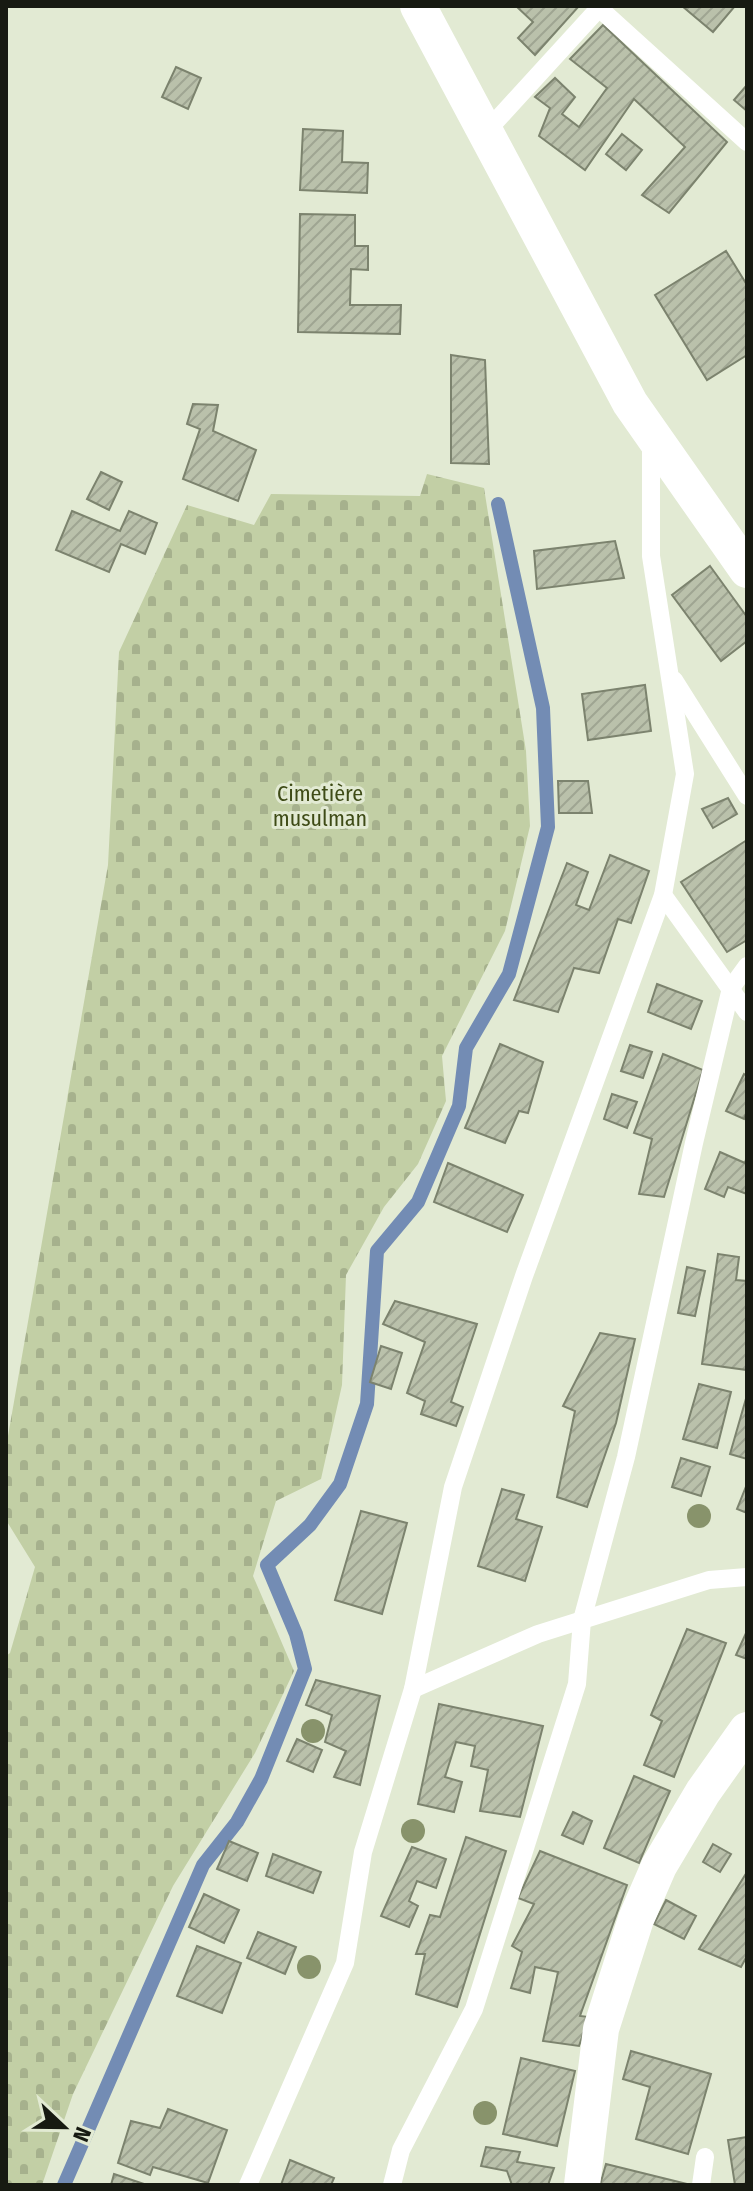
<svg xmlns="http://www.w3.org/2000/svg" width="753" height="2191" font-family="'Fira Sans Condensed',sans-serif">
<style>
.cemetery{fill:url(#cemetery-stones)}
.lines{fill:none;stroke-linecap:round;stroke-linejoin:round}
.stream{stroke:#738cb4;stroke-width:14}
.building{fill:url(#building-hatch);stroke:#7c836e;stroke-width:2}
.service{stroke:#fff;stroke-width:18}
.minor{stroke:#fff;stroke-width:36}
.tree{fill:#88936b}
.labels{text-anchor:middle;stroke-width:6;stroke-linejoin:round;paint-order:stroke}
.park-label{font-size:22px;fill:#3e4b16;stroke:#e2ead3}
</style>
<defs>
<pattern id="cemetery-stones" width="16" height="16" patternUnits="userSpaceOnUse" patternTransform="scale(2)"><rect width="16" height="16" fill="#c2cfa5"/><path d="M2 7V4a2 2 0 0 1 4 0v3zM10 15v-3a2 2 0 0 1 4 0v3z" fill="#a6b18d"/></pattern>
<pattern id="building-hatch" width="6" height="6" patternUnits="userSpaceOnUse" patternTransform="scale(2)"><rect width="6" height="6" fill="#bac1ab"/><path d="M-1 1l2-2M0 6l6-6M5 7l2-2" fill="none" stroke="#9fa592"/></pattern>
</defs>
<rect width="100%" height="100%" fill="#e2ead3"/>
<polygon class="cemetery" points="427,474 484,488 526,751 530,826 505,931 442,1056 446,1101 418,1164 384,1207 346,1275 342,1385 321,1479 276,1501 253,1576 294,1671 255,1753 173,1886 73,2094 42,2185 6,2185 6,1656 10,1653 35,1567 6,1520 8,1436 108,865 119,652 187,505 254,525 271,494 420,496"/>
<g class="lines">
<polyline class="stream" points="64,2185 203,1865 237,1822 261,1779 305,1669 296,1634 267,1565 310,1525 340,1484 367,1404 377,1251 418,1202 459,1106 466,1048 509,974 548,827 543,708 498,504"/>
</g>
<g class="building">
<polygon points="516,6 579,6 535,55 518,38 533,22"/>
<polygon points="682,6 735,6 713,32"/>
<polygon points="603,25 727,142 669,213 642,195 685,147 634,99 585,170 539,136 550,108 535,97 555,78 575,97 562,114 579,127 607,88 570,59"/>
<polygon points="176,67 201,78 188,109 162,97"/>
<polygon points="747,85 747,111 734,100"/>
<polygon points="303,129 343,131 342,162 368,163 367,193 300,190"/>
<polygon points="622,134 642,150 626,170 606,154"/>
<polygon points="300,214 355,215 355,246 368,246 368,270 351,269 350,305 401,305 400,334 298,332"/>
<polygon points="726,251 747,285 747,355 707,380 655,295"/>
<polygon points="451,355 485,360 489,464 451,463"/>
<polygon points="193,404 218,405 213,431 256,450 238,501 183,479 200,429 187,424"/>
<polygon points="101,472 122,482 109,510 87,499"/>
<polygon points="72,511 120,531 129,511 157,523 145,554 121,544 109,572 56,550"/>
<polygon points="615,541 624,578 537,589 534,551"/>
<polygon points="710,566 747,617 747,641 721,661 672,595"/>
<polygon points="645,685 651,731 588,740 582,694"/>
<polygon points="558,781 588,781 592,813 559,813"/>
<polygon points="728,798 737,814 713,828 702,809"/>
<polygon points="747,840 747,940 727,952 681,882"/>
<polygon points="610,855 649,871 631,923 618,919 599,973 574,968 558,1012 514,1000 567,863 588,872 576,905 589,910"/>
<polygon points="657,984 702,1001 691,1029 648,1012"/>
<polygon points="500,1044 543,1062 528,1113 519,1111 505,1143 465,1128"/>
<polygon points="630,1045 652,1052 643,1078 621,1071"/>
<polygon points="663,1054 703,1070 664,1197 639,1194 652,1139 634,1133"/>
<polygon points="744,1074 747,1076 747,1111 744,1119 726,1111"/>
<polygon points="612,1094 637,1102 627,1128 604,1119"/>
<polygon points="720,1152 745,1163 747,1156 747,1194 728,1187 724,1197 705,1189"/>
<polygon points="448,1163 523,1195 507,1232 434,1202"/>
<polygon points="718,1254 739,1257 736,1280 747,1281 747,1370 702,1364"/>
<polygon points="687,1267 705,1271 695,1316 678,1313"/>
<polygon points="395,1301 477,1324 451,1402 463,1407 456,1426 421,1414 425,1401 407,1393 425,1342 383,1324"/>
<polygon points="600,1333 635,1339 616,1423 587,1507 557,1497 575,1411 563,1406"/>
<polygon points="381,1346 402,1353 391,1389 370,1382"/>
<polygon points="699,1384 731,1392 717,1448 683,1439"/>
<polygon points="747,1395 747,1459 730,1454"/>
<polygon points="681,1458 710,1467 701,1496 672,1487"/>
<polygon points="747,1484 747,1513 737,1509"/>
<polygon points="502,1489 524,1495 516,1519 542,1527 525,1581 478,1566"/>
<polygon points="361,1511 407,1523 382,1614 335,1600"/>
<polygon points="687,1629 726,1643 674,1777 644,1765 662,1721 651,1715"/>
<polygon points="747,1631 747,1659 736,1655"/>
<polygon points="316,1680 380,1696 360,1785 334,1777 346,1751 325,1742 332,1715 306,1705"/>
<polygon points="439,1704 543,1726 520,1817 480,1811 488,1770 471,1766 475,1746 456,1742 445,1777 462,1782 454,1812 418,1804"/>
<polygon points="297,1739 322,1750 313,1772 287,1761"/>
<polygon points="634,1776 670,1791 639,1863 604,1848"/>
<polygon points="573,1812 592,1821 583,1844 562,1835"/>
<polygon points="466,1837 506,1851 457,2007 416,1994 425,1954 416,1954 430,1915 440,1917"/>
<polygon points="229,1841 258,1853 247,1881 217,1869"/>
<polygon points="713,1844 731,1854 720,1872 703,1862"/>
<polygon points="412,1847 446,1859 436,1888 417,1881 409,1901 418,1906 409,1927 381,1916"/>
<polygon points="540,1851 627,1885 580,2016 589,2017 579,2046 543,2041 558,1972 535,1967 530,1993 511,1988 522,1952 512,1946 534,1904 518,1898"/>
<polygon points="273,1854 321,1872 313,1893 266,1876"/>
<polygon points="747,1872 747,1956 741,1967 699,1949"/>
<polygon points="204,1894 239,1910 224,1943 189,1927"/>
<polygon points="666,1900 696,1916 684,1939 654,1924"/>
<polygon points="258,1932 296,1947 285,1974 247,1958"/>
<polygon points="197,1946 241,1963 222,2013 177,1996"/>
<polygon points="631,2051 711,2074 688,2154 636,2139 650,2087 623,2079"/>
<polygon points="521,2058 575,2071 557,2146 503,2134"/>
<polygon points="168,2109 227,2130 208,2183 153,2167 150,2175 118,2163 131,2121 160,2128"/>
<polygon points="747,2137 747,2185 735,2185 728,2140"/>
<polygon points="486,2147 520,2152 517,2162 554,2168 548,2185 512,2185 507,2171 481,2166"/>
<polygon points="290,2160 334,2178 331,2185 281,2185"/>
<polygon points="606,2164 687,2184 600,2185"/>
<polygon points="114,2174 147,2185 111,2185"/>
</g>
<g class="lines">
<g class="service">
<polyline points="599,8 747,142"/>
<polyline points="485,133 601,6"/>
<polyline points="674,680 747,796"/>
<polyline points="663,895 747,1012"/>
<polyline points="413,1689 538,1634 709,1580 747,1577"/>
<polyline points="248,2185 345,1963 363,1852 413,1689 453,1487 524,1276 663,895 685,774 651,556 651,440"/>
<polyline points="392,2185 401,2150 474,2009 577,1684 582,1620 626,1457 694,1143 731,988 747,966"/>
<polyline points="701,2185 705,2157"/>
</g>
<g class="minor">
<polyline points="418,6 630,403 747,570"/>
<polyline points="582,2185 601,2029 636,1919 659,1866 703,1792 747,1730"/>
</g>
</g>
<g class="tree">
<circle cx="699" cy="1516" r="12"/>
<circle cx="313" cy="1731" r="12"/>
<circle cx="413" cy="1831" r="12"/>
<circle cx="309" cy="1967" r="12"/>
<circle cx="485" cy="2113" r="12"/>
</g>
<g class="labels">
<g class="park-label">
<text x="320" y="801">Cimetière<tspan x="320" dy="25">musulman</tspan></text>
</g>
</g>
<rect width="753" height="2191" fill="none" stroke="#171a12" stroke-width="16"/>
<g transform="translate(64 2127) rotate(112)" stroke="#e2ead3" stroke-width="6" paint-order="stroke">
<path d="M0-6L14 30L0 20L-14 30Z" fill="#171a12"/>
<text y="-12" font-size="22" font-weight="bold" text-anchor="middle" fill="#171a12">N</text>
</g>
</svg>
